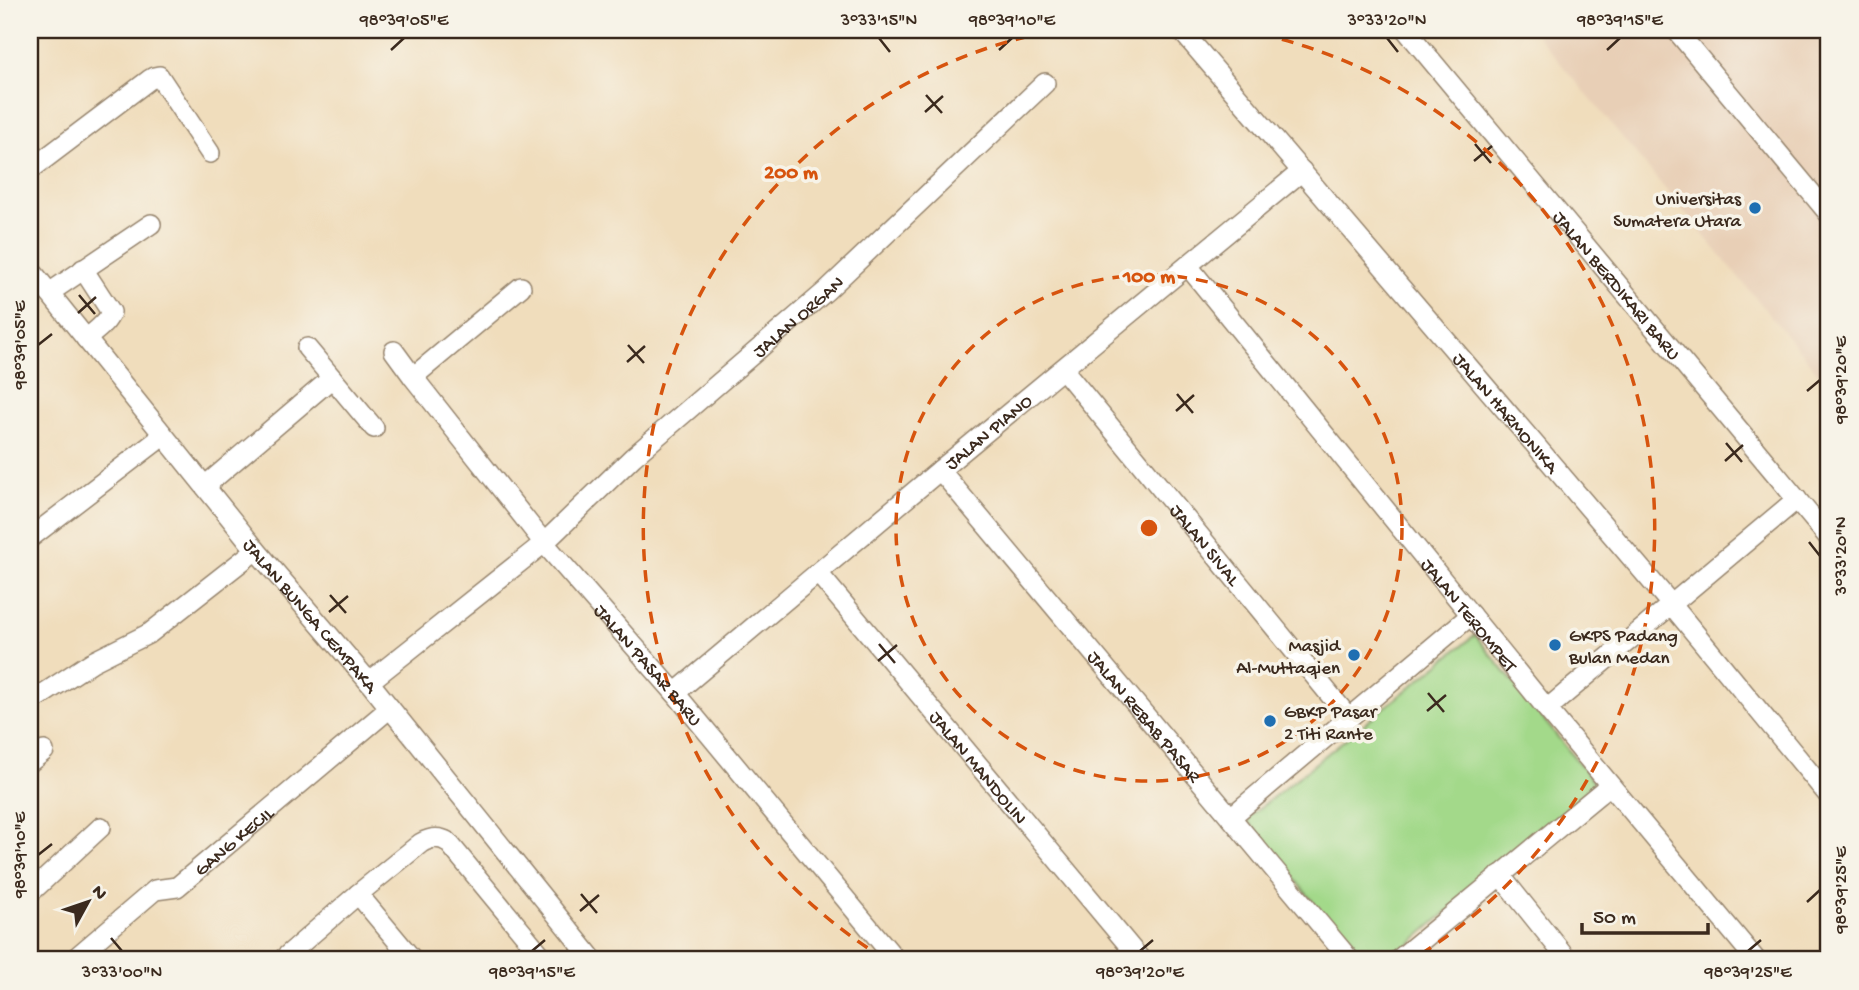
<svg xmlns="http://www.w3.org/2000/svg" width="1859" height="990" font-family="'Gochi Hand',sans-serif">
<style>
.built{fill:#e8cfb6}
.green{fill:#a3d98a;stroke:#6f8254;stroke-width:2}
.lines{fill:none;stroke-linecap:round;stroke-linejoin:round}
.minor-casing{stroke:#96846d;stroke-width:22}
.minor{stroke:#fff;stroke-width:19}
.ticks{fill:none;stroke:#3b2a1e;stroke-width:2.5}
.ring{fill:none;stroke:#d7540e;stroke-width:3.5;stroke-dasharray:12 9}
.poi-dot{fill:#1f6fb2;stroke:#f7f3e8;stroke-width:2.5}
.labels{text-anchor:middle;stroke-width:7;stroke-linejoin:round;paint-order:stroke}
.poi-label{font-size:19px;fill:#3b2a1e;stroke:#f7f3e8;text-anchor:end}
.street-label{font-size:19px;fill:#3b2a1e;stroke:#f7f3e8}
.centre{fill:#d7540e;stroke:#f7f3e8;stroke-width:3.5}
.ring-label{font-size:21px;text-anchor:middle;font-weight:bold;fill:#d7540e;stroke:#f7f3e8;stroke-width:7;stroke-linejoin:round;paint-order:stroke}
.neatline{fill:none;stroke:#3b2a1e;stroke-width:2.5}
.ticks-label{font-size:18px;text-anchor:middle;fill:#3b2a1e}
</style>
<rect width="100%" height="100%" fill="#f7f3e8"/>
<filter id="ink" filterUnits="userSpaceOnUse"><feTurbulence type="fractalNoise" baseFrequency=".0143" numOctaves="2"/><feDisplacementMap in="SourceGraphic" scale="14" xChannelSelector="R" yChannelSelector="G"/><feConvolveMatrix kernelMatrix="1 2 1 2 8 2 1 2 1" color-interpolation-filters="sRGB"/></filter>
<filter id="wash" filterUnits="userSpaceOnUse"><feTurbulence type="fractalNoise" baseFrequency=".00686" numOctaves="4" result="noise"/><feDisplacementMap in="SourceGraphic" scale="28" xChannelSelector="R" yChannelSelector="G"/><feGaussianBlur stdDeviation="1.57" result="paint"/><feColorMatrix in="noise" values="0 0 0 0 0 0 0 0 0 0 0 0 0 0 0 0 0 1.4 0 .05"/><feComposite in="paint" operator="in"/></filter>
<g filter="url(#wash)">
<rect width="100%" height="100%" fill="#f0ddbc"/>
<polygon class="built" points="1533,30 1829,30 1829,386"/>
<polygon class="green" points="1475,635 1596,784 1391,960 1360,960 1246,819"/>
</g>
<g filter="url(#ink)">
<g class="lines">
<g class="minor-casing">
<g id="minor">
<path id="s1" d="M 1181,30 L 1671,604 L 1829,796"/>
<path id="s2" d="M 1406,30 L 1829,538"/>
<polyline points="1676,30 1829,214"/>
<polyline points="30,170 149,80 154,77 159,76 210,153"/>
<path id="s3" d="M 1188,266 L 1547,709 L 1756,960"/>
<path id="s4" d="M 30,269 L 256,550 L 369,682 L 593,960"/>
<path d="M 83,269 L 111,312 C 107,324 95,331 86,339"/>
<polyline points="49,293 151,224"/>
<polyline points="307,348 374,428"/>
<path id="s5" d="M 394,351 L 413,377 L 544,543 L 675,693 L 896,960"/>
<path id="s6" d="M 1063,369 L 1349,718"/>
<polyline points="413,377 521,287"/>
<path id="s7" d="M 940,470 L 1350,960"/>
<polyline points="205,486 332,378"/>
<polyline points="30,538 163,436"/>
<path id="s8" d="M 818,573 L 1141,960"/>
<path id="s9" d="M 369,682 L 544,543 L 633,457 L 826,291 L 1045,83"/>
<path id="s10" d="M 675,693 L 940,470 L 1302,171"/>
<polyline points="40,696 92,662 150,633 256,550"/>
<polyline points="1547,709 1797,499"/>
<polyline points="30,762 44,751"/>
<polyline points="1231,817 1471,615"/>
<polyline points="1500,875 1568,960"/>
<polyline points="30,893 101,827"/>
<polyline points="358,894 413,960"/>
<path id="s11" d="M 73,960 L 155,890 L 177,887 L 390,708"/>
<path d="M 282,960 L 358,894 L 421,843 C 430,838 438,836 448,842 L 545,960"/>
<polyline points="1398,960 1610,785"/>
</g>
</g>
<use href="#minor" class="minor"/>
</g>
</g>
<path class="ticks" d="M 879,38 L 890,52M 1387,38 L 1398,52M 391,50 L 404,38M 999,50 L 1012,38M 1607,50 L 1620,38M 926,95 L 942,113M 925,112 L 943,96M 1475,144 L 1491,163M 1474,161 L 1492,146M 79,295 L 95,314M 78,313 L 96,297M 38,345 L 52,334M 628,345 L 644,363M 627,362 L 645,346M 1807,391 L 1820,380M 1177,394 L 1193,413M 1176,411 L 1194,395M 1726,443 L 1742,462M 1725,461 L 1743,445M 1809,542 L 1820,556M 330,595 L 346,613M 329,612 L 348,596M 879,644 L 895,663M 878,661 L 897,645M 1428,693 L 1444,712M 1427,711 L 1446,695M 38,855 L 52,844M 581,894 L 597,913M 1807,902 L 1820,890M 580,911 L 599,895M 111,938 L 122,951M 532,951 L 545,940M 1140,951 L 1153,940M 1748,951 L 1761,940"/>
<g class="ring">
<circle cx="1149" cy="528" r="253"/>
<path d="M885 959A506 506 0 0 1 1057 30M1241 30A506 506 0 0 1 1413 959"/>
</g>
<g class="poi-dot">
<circle cx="1755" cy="208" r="7"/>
<circle cx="1555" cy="645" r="7"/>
<circle cx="1354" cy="655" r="7"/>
<circle cx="1270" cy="721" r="7"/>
</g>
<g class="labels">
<g class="poi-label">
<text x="1741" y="204">Universitas<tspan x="1741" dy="22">Sumatera Utara</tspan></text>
<text x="1569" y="641" text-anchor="start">GKPS Padang<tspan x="1569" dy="22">Bulan Medan</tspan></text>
<text x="1340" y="651">Masjid<tspan x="1340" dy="22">Al-Muttaqien</tspan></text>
<text x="1284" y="717" text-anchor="start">GBKP Pasar<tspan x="1284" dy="22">2 Titi Rante</tspan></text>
</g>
<g class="street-label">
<text dy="7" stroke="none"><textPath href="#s2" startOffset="331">JALAN BERDIKARI BARU</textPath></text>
<text dy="7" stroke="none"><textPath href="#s9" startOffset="564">JALAN ORGAN</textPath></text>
<text dy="7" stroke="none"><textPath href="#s1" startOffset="502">JALAN HARMONIKA</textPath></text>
<text dy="7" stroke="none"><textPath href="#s10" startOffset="408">JALAN PIANO</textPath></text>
<text dy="7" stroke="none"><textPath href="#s6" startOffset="226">JALAN SIVAL</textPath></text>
<text dy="7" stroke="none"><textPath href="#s3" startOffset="448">JALAN TEROMPET</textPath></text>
<text dy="7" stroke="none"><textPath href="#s4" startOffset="446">JALAN BUNGA CEMPAKA</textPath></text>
<text dy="7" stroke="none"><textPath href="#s5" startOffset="404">JALAN PASAR BARU</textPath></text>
<text dy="7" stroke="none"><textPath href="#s7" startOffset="320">JALAN REBAB PASAR</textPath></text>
<text dy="7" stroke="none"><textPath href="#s8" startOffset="252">JALAN MANDOLIN</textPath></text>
<text dy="7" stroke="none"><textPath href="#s11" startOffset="203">GANG KECIL</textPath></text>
</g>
</g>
<circle cx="1149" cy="528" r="10" class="centre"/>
<g class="ring-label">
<text x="791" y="178">200 m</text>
<text x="1149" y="282">100 m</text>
</g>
<rect width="1859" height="990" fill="none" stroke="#f7f3e8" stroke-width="77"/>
<g transform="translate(88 902) rotate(50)" stroke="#f7f3e8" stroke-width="5" paint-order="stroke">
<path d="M0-5L12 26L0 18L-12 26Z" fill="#3b2a1e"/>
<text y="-10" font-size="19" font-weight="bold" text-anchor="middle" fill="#3b2a1e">N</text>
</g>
<path d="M1582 923v10h126v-10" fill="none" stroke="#3b2a1e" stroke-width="3.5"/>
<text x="1593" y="923" font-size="21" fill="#3b2a1e" stroke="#f7f3e8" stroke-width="5" paint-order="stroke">50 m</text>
<rect x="38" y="38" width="1782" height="913" class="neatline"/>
<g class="ticks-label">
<text x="404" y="25">98°39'05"E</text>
<text x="879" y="25">3°33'15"N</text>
<text x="1012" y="25">98°39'10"E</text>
<text x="1387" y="25">3°33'20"N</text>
<text x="1620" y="25">98°39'15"E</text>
<text transform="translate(19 345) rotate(-90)" y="6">98°39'05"E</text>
<text transform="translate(1840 380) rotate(-90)" y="6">98°39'20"E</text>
<text transform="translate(1840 556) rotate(-90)" y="6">3°33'20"N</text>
<text transform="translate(19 855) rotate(-90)" y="6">98°39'10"E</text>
<text transform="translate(1840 890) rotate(-90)" y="6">98°39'25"E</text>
<text x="122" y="977">3°33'00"N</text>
<text x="532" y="977">98°39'15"E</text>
<text x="1140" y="977">98°39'20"E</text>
<text x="1748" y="977">98°39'25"E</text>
</g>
</svg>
